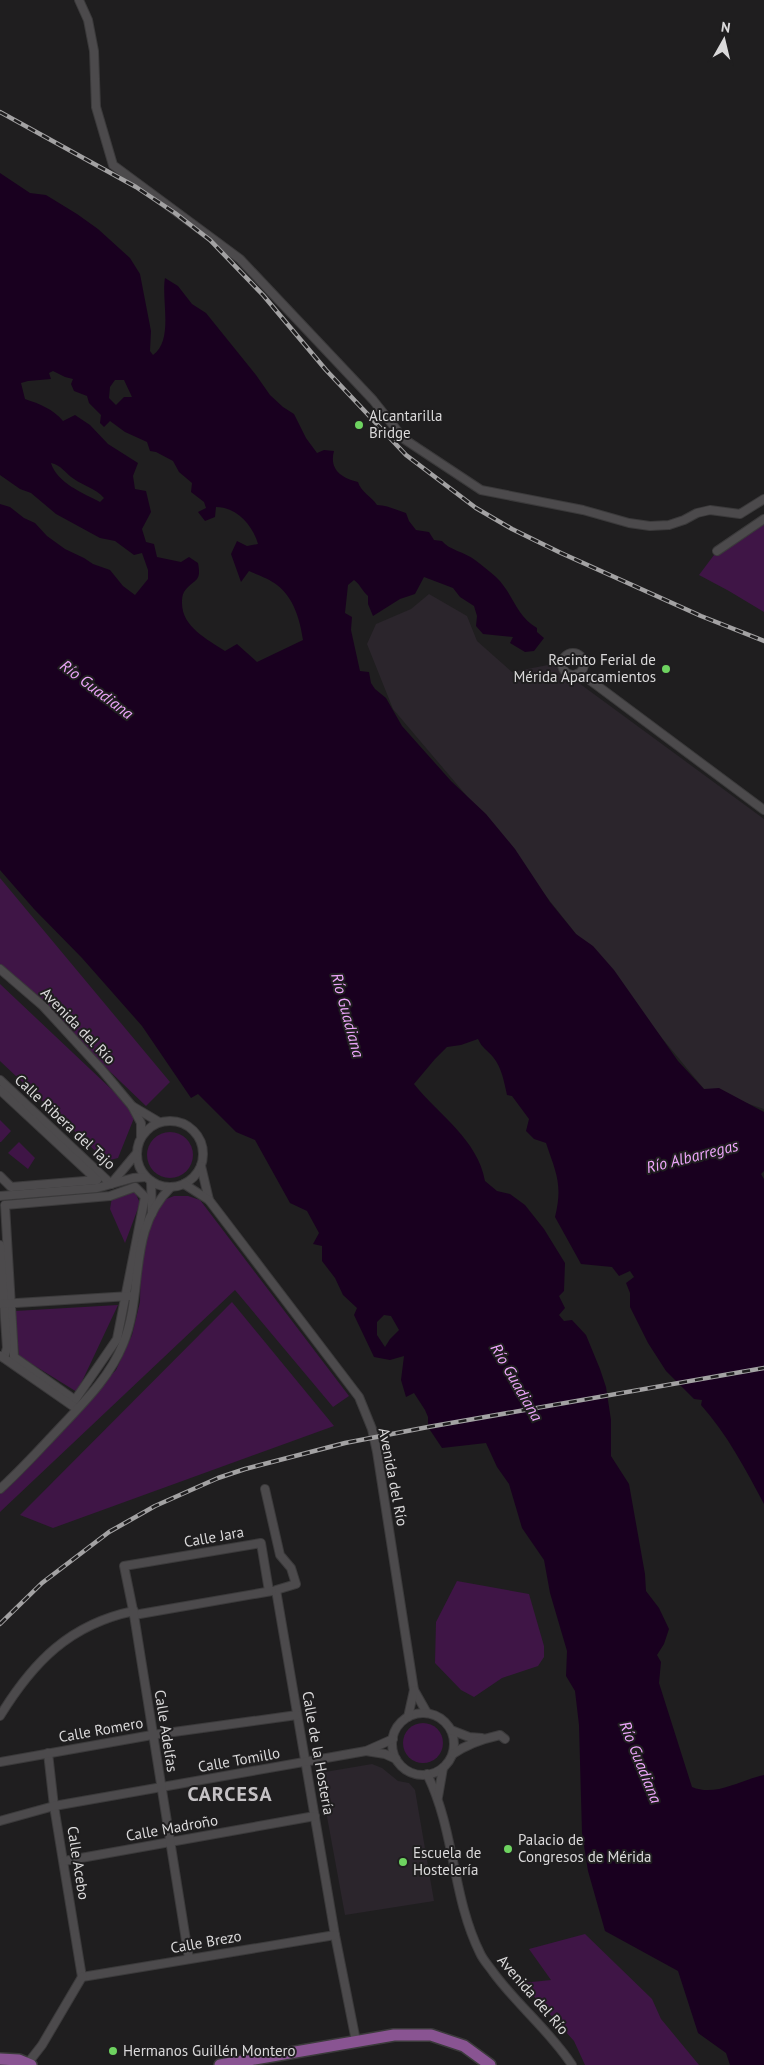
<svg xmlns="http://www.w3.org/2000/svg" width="764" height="2065" font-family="'PT Sans',sans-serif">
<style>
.built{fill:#2b252c}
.green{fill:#3f1546}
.water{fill:#19001f;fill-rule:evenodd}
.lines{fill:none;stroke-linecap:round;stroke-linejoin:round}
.street-casing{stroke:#3b3a3b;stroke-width:10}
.primary-casing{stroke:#3b3a3b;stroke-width:14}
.street{stroke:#4c4a4c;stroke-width:8}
.primary{stroke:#895492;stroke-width:11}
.rail-casing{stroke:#a3a2a3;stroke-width:4.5}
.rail{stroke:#1f1e1f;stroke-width:2.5;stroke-dasharray:8;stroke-linecap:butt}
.poi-dot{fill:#6ed360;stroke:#1f1e1f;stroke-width:2}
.labels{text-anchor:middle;stroke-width:4;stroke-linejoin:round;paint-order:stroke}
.poi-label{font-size:15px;fill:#dad9da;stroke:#1f1e1f;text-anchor:start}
.street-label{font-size:15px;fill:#dad9da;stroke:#1f1e1f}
.water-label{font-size:16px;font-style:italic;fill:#eea6fb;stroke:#1f1e1f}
.district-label{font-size:20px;font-weight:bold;letter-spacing:1px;fill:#c5c2c5;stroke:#1f1e1f}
</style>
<rect width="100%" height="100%" fill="#1f1e1f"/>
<g class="built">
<polygon points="429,594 467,616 477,641 512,672 553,664 764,819 764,1109 704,1089 576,934 466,795 393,709 367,644 376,624 411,609"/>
<polygon points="372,1764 382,1768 398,1781 409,1783 415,1790 434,1901 345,1915 319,1773"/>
</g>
<g class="green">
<polygon points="764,519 764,612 729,591 699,575 717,551"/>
<polygon points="0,878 170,1082 146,1106 0,966"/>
<polygon points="0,984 126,1103 125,1105 132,1113 134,1118 118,1158 106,1161 0,1061"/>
<polygon points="0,1120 11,1131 1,1142 0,1142"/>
<circle cx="170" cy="1155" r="23"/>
<polygon points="19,1142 35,1158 28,1169 8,1153"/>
<polygon points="134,1190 140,1203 125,1243 110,1209 112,1197"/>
<polygon points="174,1196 188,1196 200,1200 349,1396 333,1407 235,1290 0,1512 0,1486 116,1370 132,1335 140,1302 141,1259 156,1209 164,1200"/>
<polygon points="232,1302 334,1426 53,1528 20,1515"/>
<polygon points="118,1305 77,1392 19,1356 15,1311"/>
<polygon points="457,1581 529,1594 544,1646 544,1657 538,1666 502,1678 474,1697 461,1690 435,1663 436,1622"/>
<circle cx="423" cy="1743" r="20"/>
<polygon points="585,1934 652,1999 661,2019 699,2065 585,2065 574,2041 522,1983 551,1980 529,1949"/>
</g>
<path class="water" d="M 0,173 L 30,193 L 46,195 L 77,214 L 98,229 L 130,258 L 140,274 L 151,331 L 150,351 L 153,355 C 174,340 161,300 165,278 L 178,286 L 192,304 L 206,313 L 256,375 L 270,395 L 283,407 L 294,414 L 306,438 L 317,453 L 324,450 L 334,451 C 329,469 341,478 358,482 C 361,492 371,496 377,505 C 387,505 396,510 406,513 L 409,521 L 416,530 L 429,532 L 434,540 L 442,541 C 449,550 465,552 475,560 C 482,565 489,571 496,577 C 513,593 516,616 537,628 L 537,632 L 544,638 L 534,651 L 525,652 L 510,643 L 513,637 L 483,634 L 476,626 L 477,616 L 474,606 L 460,597 L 453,588 L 424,577 L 415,594 L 400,599 L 373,616 L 368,604 L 368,596 C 362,591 360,584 354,580 L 348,585 L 345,613 L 352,617 L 351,630 L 360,671 L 369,672 L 371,683 L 375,689 L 386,698 L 402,726 L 451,781 L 486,814 L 515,849 L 550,902 L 576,934 L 593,946 L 614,970 L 678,1061 L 704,1089 L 719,1088 L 764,1112 L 764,1171 L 761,1174 L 764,1179 L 764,1504 C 746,1470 727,1434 701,1405 L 702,1400 L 694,1399 L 666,1371 L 648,1343 L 630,1307 L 630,1293 L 626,1283 L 634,1277 L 630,1271 L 619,1276 L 612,1267 L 581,1264 L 555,1217 C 563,1184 556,1173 546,1143 L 534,1139 L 526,1131 L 529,1119 L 512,1096 L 507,1095 C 504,1082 502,1068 493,1057 C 487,1050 482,1048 478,1039 L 461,1045 L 447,1047 L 435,1059 L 414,1084 C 439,1115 478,1140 485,1181 L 497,1191 L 510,1194 L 525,1205 L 544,1229 L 565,1263 L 564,1291 L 559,1296 L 565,1308 L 559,1315 L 564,1321 L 572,1320 L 586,1335 L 600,1369 L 606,1387 L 611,1420 L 611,1456 L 629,1484 L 645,1574 L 646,1591 L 659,1608 L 669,1629 L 664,1644 L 657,1655 L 661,1662 L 659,1683 L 692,1787 C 716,1797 740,1780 764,1775 L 764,2065 L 730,2065 L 726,2053 L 698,2033 L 678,1971 L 605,1931 L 588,1871 L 582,1833 L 579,1725 L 575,1691 L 566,1676 L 567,1651 L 550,1593 L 544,1560 L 522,1528 L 509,1484 L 497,1467 L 486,1443 L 442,1448 L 428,1427 L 428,1417 L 425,1410 L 414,1393 L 406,1397 L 401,1380 L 404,1356 L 390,1360 L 374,1357 L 354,1315 L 357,1308 L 343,1295 L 335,1278 L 322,1261 L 322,1246 L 313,1244 L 319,1233 L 307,1211 L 290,1203 L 255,1140 L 236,1132 L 198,1094 L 191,1098 L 142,1026 L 82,958 L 34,909 L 0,870 L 0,504 L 10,507 L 24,518 L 35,523 L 47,536 L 65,549 L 84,558 L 93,564 L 110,570 L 123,586 L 135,595 L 148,579 L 148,570 L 142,553 L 134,555 L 115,541 L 100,538 L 56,514 L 31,493 L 20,489 L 0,475 ZM 53,371 L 65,377 L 73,379 L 71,384 L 74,391 L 87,396 L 89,403 L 101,415 L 100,423 L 104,427 L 110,421 L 125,432 L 147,442 L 150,451 L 156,452 L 173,461 L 179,472 L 192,483 L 191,492 L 204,502 L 206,508 L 198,512 L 205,521 L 215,517 L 216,507 C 237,507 253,526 258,544 L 247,546 L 237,541 L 231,554 L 241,582 L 249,571 C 258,575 270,579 277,585 C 294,598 300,620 303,640 L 257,662 L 237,644 L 225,651 C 207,639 182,627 182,603 C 182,599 182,596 184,592 C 194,578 202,583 198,563 L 189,557 L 181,562 L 157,557 L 154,544 L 146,542 L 142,529 L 151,512 L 146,491 L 135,489 L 133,476 L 138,463 L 108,444 L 90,425 L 75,415 L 63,421 C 53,409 40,404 25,399 L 21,383 L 28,381 L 51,379 L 49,373 ZM 115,380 L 124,380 L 132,397 L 124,397 L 116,405 L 109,398 L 110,387 ZM 51,463 C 61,465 65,473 74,479 C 84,486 95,488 104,498 L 100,502 C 83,493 57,483 51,463 ZM 384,1315 L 391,1316 L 399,1330 L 390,1339 L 385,1347 L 377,1335 L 377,1322 Z"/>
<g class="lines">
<g class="street-casing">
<g id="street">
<polyline points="79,0 88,20 94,51 96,107 113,165 240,259 373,400 404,439 481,490 583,510 629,523 650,526 669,525 684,520 697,513 710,510 740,514 764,499"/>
<polyline points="717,551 764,519"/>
<circle cx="573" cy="664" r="11"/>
<polyline points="577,674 587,678 764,810"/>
<polyline points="0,969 43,1006 101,1069 132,1106 141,1123 141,1137"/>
<polyline points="0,1080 111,1184"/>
<polyline points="0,1090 97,1180 11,1187 0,1176"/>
<polyline points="132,1106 159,1122"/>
<circle cx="170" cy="1154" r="33"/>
<polyline points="201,1166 209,1200"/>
<polyline points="151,1181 152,1213"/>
<polyline points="111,1184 136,1154"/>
<polyline points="184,1184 209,1200 359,1397 372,1429 377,1452 414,1690 427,1713"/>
<polygon points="135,1187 145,1197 117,1339 75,1400 14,1357 5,1205 110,1196"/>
<polyline points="0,1196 97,1188 133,1178 146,1177"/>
<polyline points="0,1245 7,1348 4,1358"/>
<polyline points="0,1304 130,1296"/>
<polyline points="1,1356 77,1409"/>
<path d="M 0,1489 C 20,1471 38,1451 56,1432 C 81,1405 109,1379 123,1344 C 145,1291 126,1231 171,1187"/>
<polyline points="265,1489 280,1555 291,1568 296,1584 276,1590 335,1935 356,2041"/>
<polyline points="134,1615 272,1591"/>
<circle cx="423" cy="1744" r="31"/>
<path d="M 0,1716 C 33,1662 70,1624 134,1611"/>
<polyline points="408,1717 414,1690"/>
<polyline points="451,1730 469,1737 482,1738"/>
<polyline points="366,1751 385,1754 396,1759"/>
<polyline points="48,1753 54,1806 82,1977"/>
<path d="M 453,1754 C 467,1744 482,1739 500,1735 L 505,1739"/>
<polyline points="0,1762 152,1735 297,1715"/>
<path d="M 427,1774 C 455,1830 452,1897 480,1953 C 483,1960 489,1966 493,1972 C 517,2005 550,2031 572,2065"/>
<polyline points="438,1797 443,1768"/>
<polyline points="0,1821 54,1806 366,1751 393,1739"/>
<polyline points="64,1861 315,1816"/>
<polyline points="189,1959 134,1615 124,1566 261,1543 269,1591"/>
<polyline points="82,1977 335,1935"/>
<polyline points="28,2063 42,2045 82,1977"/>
</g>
</g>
<g class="primary-casing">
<g id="primary">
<polyline points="0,2059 19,2060 31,2065"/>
<polyline points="220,2065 394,2035 431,2035 464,2046 490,2065"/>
</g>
</g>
<use href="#street" class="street"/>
<use href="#primary" class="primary"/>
<g class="rail-casing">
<g id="rail">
<polyline points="0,112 136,187 175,213 210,240 263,295 326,370 406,455 476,508 512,529 561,553 701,616 764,641"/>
<polyline points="0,1624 42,1583 109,1532 155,1506 218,1478 245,1469 345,1443 428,1427 764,1368"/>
</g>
</g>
<use href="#rail" class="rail"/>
</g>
<g class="poi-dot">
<circle cx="359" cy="425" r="5"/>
<circle cx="666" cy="669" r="5"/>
<circle cx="508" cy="1849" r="5"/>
<circle cx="403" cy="1862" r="5"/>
<circle cx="113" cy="2051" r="5"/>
</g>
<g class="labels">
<g class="poi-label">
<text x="369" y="421">Alcantarilla<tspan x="369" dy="17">Bridge</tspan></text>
<text x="656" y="665" text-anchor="end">Recinto Ferial de<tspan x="656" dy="17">Mérida Aparcamientos</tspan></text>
<text x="518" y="1845">Palacio de<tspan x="518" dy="17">Congresos de Mérida</tspan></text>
<text x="413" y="1858">Escuela de<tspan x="413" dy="17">Hostelería</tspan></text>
<text x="123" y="2056">Hermanos Guillén Montero</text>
</g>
<g class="street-label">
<text transform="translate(78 1026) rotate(46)" y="5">Avenida del Río</text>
<text transform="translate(65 1122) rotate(43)" y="5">Calle Ribera del Tajo</text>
<text transform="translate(393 1477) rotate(79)" y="5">Avenida del Río</text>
<text transform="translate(214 1537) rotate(-10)" y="5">Calle Jara</text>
<text transform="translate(101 1730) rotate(-10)" y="5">Calle Romero</text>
<text transform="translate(166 1731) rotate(81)" y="5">Calle Adelfas</text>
<text transform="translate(318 1753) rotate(80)" y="5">Calle de la Hostería</text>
<text transform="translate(239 1760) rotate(-10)" y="5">Calle Tomillo</text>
<text transform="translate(172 1828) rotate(-10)" y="5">Calle Madroño</text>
<text transform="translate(78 1863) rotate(81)" y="5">Calle Acebo</text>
<text transform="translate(206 1942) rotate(-10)" y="5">Calle Brezo</text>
<text transform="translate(533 1995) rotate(49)" y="5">Avenida del Río</text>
</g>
<g class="water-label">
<text transform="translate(97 689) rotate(37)" y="6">Río Guadiana</text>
<text transform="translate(348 1015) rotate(75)" y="6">Río Guadiana</text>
<text transform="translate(692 1156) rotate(-14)" y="6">Río Albarregas</text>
<text transform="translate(517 1382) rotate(60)" y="6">Río Guadiana</text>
<text transform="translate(641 1762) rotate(68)" y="6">Río Guadiana</text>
</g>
<g class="district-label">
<text x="230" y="1801">CARCESA</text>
</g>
</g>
<g transform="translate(724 40) rotate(8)" stroke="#1f1e1f" stroke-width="4" paint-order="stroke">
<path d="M0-4L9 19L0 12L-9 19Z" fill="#dad9da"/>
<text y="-8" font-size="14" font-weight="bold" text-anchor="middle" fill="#dad9da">N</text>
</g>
</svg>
